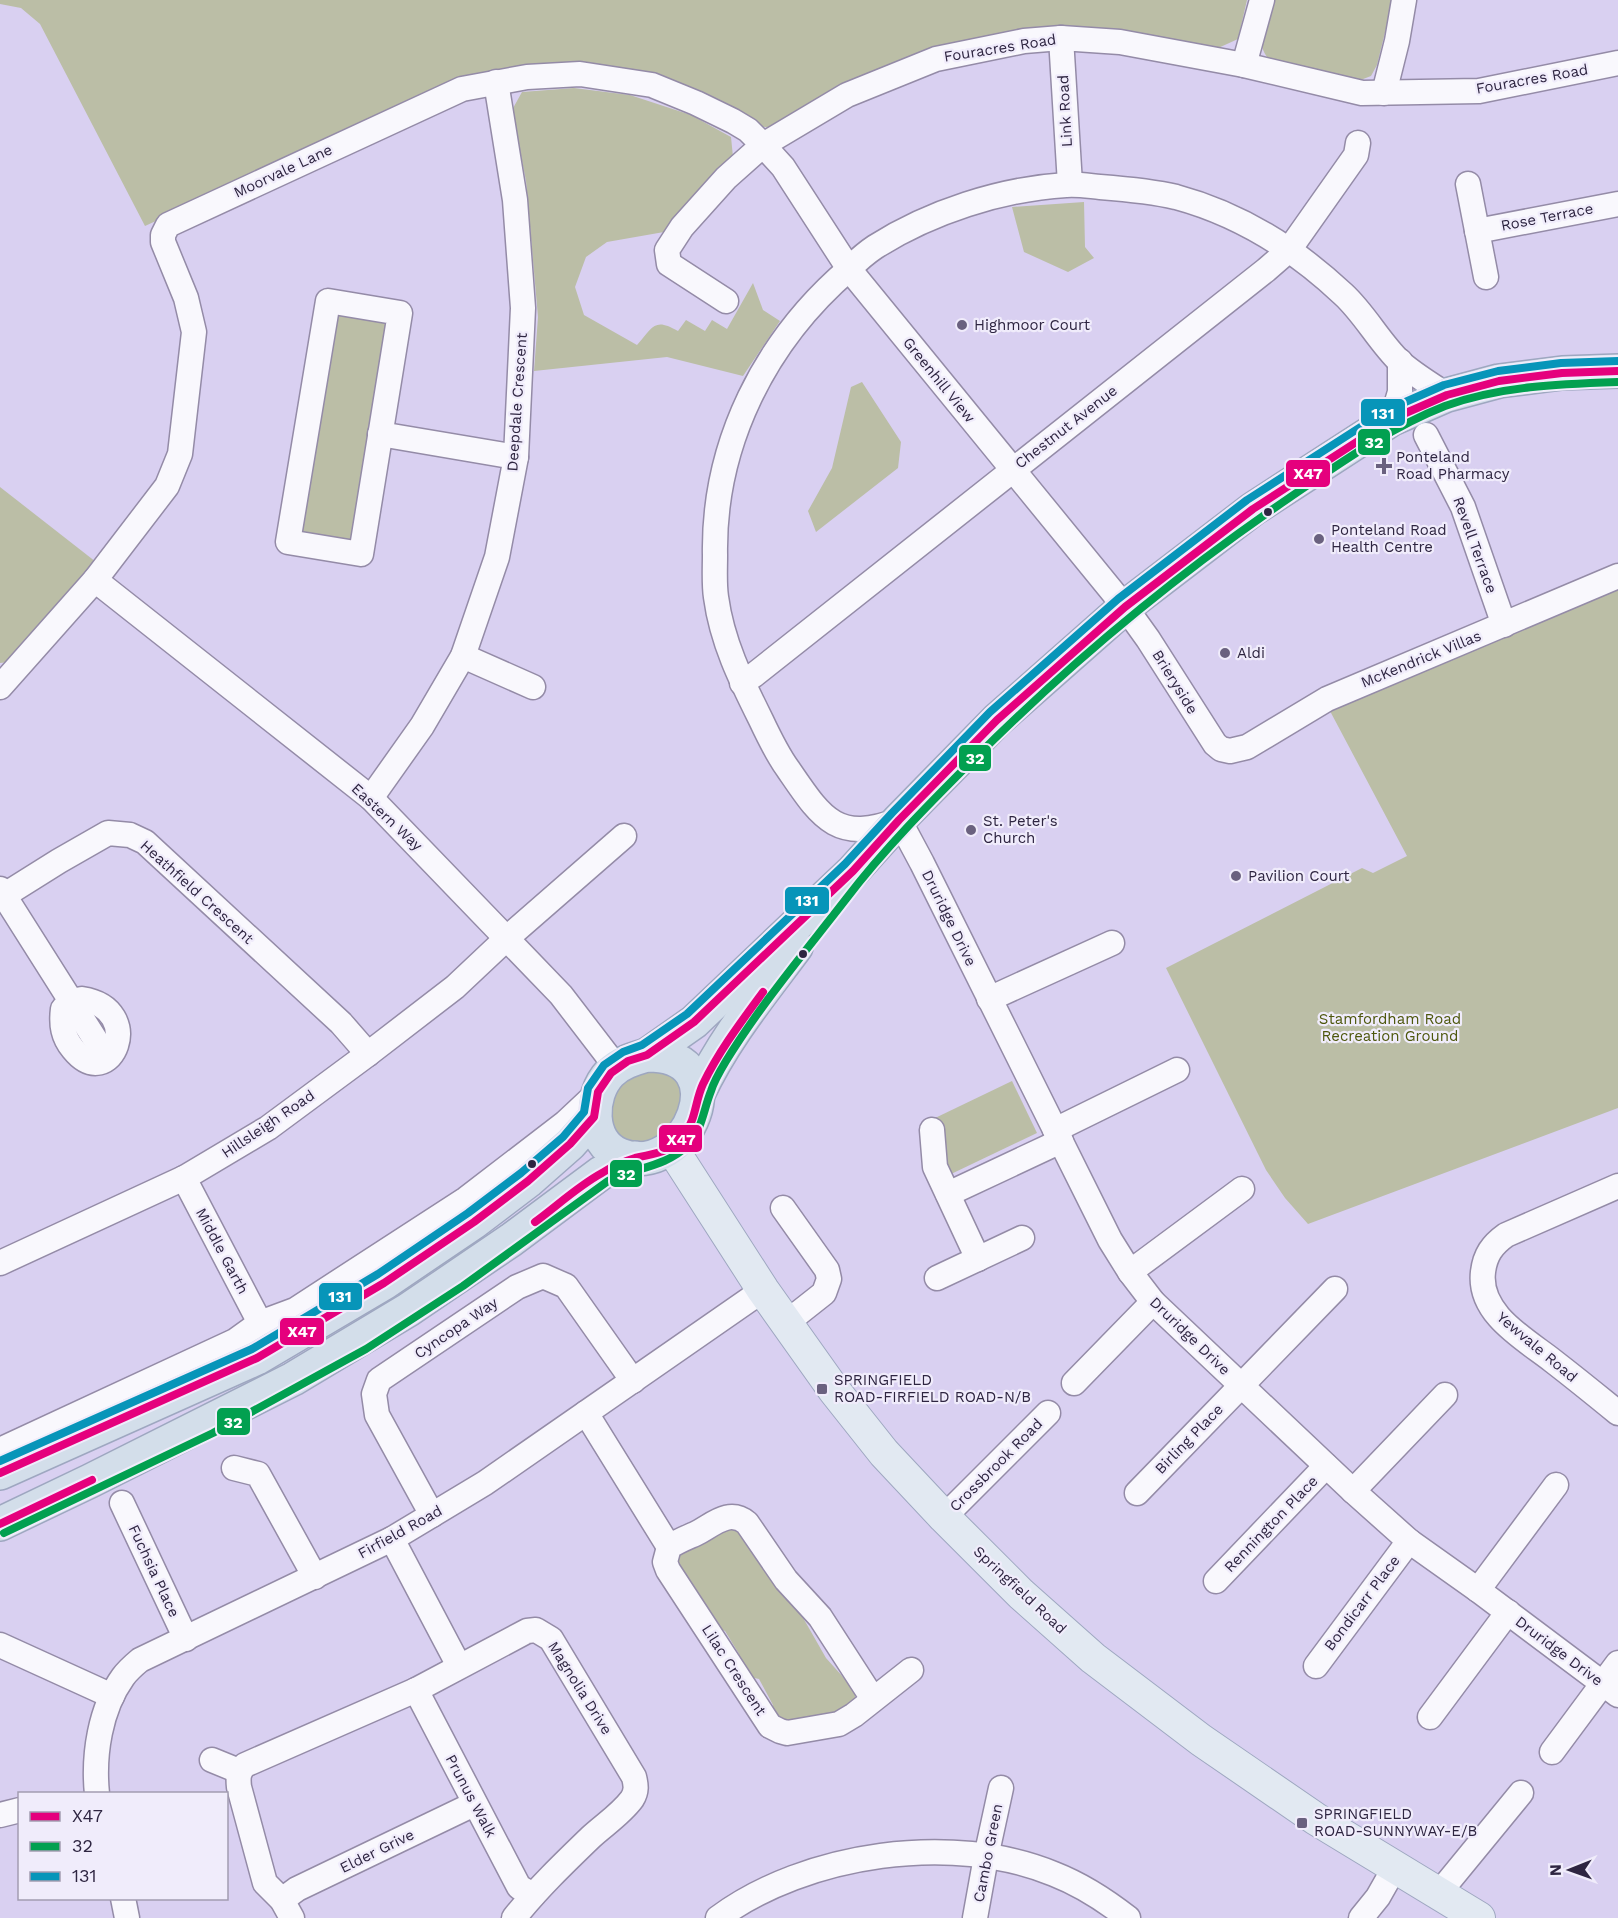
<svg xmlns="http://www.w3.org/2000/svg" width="1618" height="1918" font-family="'Work Sans',sans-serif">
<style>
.green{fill:#bbbea6}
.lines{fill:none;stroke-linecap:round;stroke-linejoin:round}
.minor-casing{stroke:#948ba7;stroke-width:27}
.major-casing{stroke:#9ea7c0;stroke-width:34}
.highway-casing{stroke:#9ea7c0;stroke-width:36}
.minor{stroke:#f9f8fd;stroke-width:24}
.major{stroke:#e2e9f2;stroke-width:32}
.highway{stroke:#d3deea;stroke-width:33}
.bus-1-casing{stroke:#f0ecfb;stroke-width:12}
.bus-2-casing{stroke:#f0ecfb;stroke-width:12}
.bus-3-casing{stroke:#f0ecfb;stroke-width:12}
.bus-1{stroke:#e5007d;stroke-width:8}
.bus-2{stroke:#02a050;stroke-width:8}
.bus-3{stroke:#0795b9;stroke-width:8}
.poi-dot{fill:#6a617f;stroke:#f0ecfb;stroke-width:2}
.bus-dot{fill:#2e2541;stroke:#f0ecfb;stroke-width:2}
.labels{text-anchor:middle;stroke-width:4.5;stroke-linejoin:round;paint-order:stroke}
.street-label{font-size:15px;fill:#2e2541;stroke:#f0ecfb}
.poi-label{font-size:15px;fill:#2e2541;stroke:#f0ecfb;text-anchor:start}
.park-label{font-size:15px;fill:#4d570c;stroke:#f0ecfb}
.line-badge{stroke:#f0ecfb;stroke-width:2}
.badge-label{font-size:16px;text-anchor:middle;font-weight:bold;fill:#fff}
</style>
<rect width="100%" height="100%" fill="#d9d0f1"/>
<g class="green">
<polygon points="0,0 1247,0 1238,39 1216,49 1023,35 778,128 753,126 655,78 441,90 145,226 40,24 21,8 0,4"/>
<path d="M 1273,0 L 1393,0 L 1377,65 L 1371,76 L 1358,81 L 1269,59 C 1253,43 1267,19 1273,0 Z"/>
<path d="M 574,88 L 630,95 L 691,115 L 731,137 L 733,157 L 664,232 L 607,242 L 586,257 L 575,287 L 584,315 L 637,345 C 653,327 654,317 678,331 L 686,320 L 705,331 L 712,320 L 727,329 L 753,283 L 763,310 L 780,321 L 743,376 L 667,357 L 534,371 L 538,317 L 526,181 L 512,110 L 522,92 Z"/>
<polygon points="1084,202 1085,247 1094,258 1068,272 1024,252 1012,207"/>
<polygon points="360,311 390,325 355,541 295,531 330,315"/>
<polygon points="862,382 901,442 898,468 816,532 808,511 832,468 851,387"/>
<polygon points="0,487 96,562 9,662 0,663"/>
<polygon points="1618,589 1618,1108 1308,1224 1285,1198 1266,1170 1166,968 1362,868 1373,873 1407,856 1330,711 1346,701"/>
<path d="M 656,1066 L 684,1086 L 675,1129 L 643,1144 C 638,1143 630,1142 625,1139 C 603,1125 607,1087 629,1075 C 637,1070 648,1068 656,1066 Z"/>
<polygon points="1012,1081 1037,1133 949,1175 933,1119"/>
<polygon points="737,1524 775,1582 802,1616 826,1658 852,1687 855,1694 855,1704 830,1720 824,1714 799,1718 794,1724 771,1714 773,1705 759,1679 750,1677 738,1661 739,1654 725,1631 717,1628 689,1578 681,1577 674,1554"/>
</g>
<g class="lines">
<g class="minor-casing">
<g id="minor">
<polyline points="1061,38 1070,184"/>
<polyline points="1244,65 1262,0"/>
<polyline points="1384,93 1397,41 1404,0"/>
<polyline points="1468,184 1486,277"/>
<polyline points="1477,231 1618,204"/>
<polygon points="328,301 400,313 361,554 288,542"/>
<polyline points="726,301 669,264 667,250 682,227 726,178 763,145 847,95 936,59 1024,41 1061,38 1120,42 1244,65 1362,93 1479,91 1618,63"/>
<path d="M 1447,395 C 1431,385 1415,375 1401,363 C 1379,342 1365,314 1343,294 C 1295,249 1239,214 1176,197 C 1151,191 1126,189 1100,187 C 1089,186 1077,184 1066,185 C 1001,189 930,212 875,247 C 866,253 857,261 849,269 C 765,341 713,444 715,555 C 715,569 714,584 716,597 C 722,642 741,680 761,720 C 769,737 777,754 788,769 C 821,817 836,844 899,820 L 922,863 L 1110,1240 L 1130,1272 L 1153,1302 L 1353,1491 L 1409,1541 L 1478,1590 L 1618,1695"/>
<polyline points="1392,419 1400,392 1400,361"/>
<polyline points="380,434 516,457"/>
<polyline points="1426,435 1463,507 1504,625"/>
<polyline points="95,580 371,798 561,995 617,1068"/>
<polyline points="463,656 533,687"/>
<polyline points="742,683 754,675 1266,270 1289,250 1356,155 1358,143"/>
<polyline points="0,687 95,580 167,486 180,454 194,332 186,298 163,242 163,235 168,225 462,89 527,77 580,74 652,85 696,103 733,121 748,130 763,145 783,167 849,269 1125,607 1148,639 1215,744 1221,749 1230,751 1247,747 1327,699 1618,576"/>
<polyline points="371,798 422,726 463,656 497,557 516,457 523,308 515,200 496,82"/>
<polyline points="0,889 107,1058"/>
<polyline points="0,898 59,861 108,833 130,835 145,842 341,1023 368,1054"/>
<path d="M 82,999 C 147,1009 111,1096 73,1049 C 63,1037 61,1025 63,1009 L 71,1001 Z"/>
<polyline points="989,999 1112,943"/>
<polyline points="932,1130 935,1167 978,1259"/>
<polyline points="1055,1130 1177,1070"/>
<polyline points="184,1178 260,1323"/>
<path d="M 1618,1186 L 1506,1235 C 1492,1245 1485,1255 1483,1272 C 1478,1314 1525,1339 1553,1361 C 1575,1378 1596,1395 1618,1413"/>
<polyline points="948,1194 1061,1141"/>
<polyline points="783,1208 827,1270 829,1279 824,1293 786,1323"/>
<polyline points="0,1263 184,1178 268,1128 368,1054 455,987 507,938 624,836"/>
<polyline points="1130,1272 1242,1189"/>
<polyline points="937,1278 1022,1238"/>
<polyline points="1074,1383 1153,1302"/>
<polyline points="586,1413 669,1547"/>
<polyline points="0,1450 235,1341 260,1323 295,1310 466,1199 565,1123 597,1093"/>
<polyline points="234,1468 258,1474 315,1577"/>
<polyline points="1353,1491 1445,1395"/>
<polyline points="1137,1493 1335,1289"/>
<polyline points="122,1503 186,1639"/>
<polyline points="432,1515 377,1415 374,1394 379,1380 517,1287 543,1276 566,1286 633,1381"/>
<polyline points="944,1517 1048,1413"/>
<polyline points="392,1539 459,1666"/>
<polyline points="1216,1581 1326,1466"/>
<polyline points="1478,1590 1556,1485"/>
<polyline points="0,1645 112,1696"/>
<polyline points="1316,1666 1409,1541"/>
<polyline points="416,1690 519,1887 533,1895"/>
<path d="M 873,1699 L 820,1617 L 786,1580 L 747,1523 C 729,1508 713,1525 695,1534 C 686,1538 678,1541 669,1547 L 665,1562 L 668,1570 L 770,1726 L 780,1731 L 787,1733 L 839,1724 L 854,1715 L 911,1670"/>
<polyline points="1430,1717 1508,1612"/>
<polyline points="1552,1752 1618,1663"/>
<polyline points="212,1760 239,1771"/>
<path d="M 97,1794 C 93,1755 100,1709 123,1677 C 128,1670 134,1665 140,1660 L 392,1539 L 485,1483 L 763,1290"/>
<polyline points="0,1815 20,1810"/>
<polyline points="1439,1893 1521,1793"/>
<polyline points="123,1898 127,1918"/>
<polyline points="282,1900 297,1889 474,1804"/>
<path d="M 292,1918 L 282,1900 L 265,1883 L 239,1787 C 238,1778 238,1772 245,1765 L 416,1690 L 527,1631 L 536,1630 L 551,1639 L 634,1777 C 636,1785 637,1791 632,1799 C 621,1814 604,1825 591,1837 C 564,1863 537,1889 514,1918"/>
<path d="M 718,1918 C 806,1853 953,1832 1054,1874 C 1082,1885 1105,1900 1128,1918"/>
<polyline points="975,1918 986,1857 1001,1788"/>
<polyline points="1361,1918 1378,1897 1395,1867"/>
</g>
</g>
<g class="major-casing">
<polyline id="major" points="671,1147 763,1290 834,1390 884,1453 944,1517 1021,1594 1093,1658 1201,1740 1316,1819 1479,1918"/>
</g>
<g class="highway-casing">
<g id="highway">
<polyline points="647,1055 694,1022 853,871 899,820 997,720 1125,607 1253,509 1392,419 1447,395 1499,381 1562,373 1618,371"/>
<path d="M 647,1055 C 741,1054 687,1182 620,1155 C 588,1142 589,1095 610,1073 C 620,1063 633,1059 647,1055 Z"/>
<path d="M 698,1094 C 723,1040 761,994 796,947"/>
<polyline points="0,1473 257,1358 384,1283 474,1222 528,1181 570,1144 594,1117"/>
<polyline points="0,1524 90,1481 293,1379 408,1310 511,1240 601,1173 635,1158"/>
</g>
</g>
<use href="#minor" class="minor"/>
<use href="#major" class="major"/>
<use href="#highway" class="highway"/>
<g class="bus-1-casing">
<g id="bus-1">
<path d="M 535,1222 C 557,1206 578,1186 602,1173 C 611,1167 625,1161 635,1158 C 655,1153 669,1154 684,1135 C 696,1120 695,1101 703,1084 C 719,1051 741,1022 763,992"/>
<polyline points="0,1473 257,1358 384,1283 474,1222 528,1181 570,1144 594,1117 598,1092 611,1073 628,1061 647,1055 694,1022 853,871 899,820 997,720 1125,607 1253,509 1392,419 1447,395 1499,381 1562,373 1618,371"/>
<polyline points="0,1524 92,1480"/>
</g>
</g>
<g class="bus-2-casing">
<path id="bus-2" d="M 4,1533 L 213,1433 L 366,1349 L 463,1286 L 608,1181 C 633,1168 666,1167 687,1146 C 702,1131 703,1111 711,1091 C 714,1081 720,1071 726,1061 C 761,1004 805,952 846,899 C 884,849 929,804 973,760 C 1070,663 1176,575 1289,498 C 1339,464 1389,428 1445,406 C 1500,386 1560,384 1618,382"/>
</g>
<g class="bus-3-casing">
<polyline id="bus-3" points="0,1461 252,1349 378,1274 468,1213 521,1173 563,1137 584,1112 588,1088 604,1065 623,1052 642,1045 687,1014 845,864 892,813 990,712 1118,599 1247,500 1387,410 1444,385 1498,371 1561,363 1618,361"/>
</g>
<use href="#bus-1" class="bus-1"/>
<use href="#bus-2" class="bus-2"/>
<use href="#bus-3" class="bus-3"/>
</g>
<g class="poi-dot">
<circle cx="962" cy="325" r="6"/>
<path d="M1381 457h6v6h6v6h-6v6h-6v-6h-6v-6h6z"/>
<circle cx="1319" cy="539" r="6"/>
<circle cx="1225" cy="653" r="6"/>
<circle cx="971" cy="830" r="6"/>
<circle cx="1236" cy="876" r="6"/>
<rect x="816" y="1383" width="12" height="12" rx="3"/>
<rect x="1296" y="1817" width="12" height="12" rx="3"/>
</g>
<g class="bus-dot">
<circle cx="1268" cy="512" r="5"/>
<circle cx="803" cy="954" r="5"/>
<circle cx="532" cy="1164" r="5"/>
</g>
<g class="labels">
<g class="street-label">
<text transform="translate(1000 48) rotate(-9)" y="5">Fouracres Road</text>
<text transform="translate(1532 79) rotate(-10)" y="5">Fouracres Road</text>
<text transform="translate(1065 111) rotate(-93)" y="5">Link Road</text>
<text transform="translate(283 171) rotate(-25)" y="5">Moorvale Lane</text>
<text transform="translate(1547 217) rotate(-11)" y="5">Rose Terrace</text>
<text transform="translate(939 380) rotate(51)" y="5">Greenhill View</text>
<text transform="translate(517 402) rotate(-86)" y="5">Deepdale Crescent</text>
<text transform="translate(1066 427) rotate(-38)" y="5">Chestnut Avenue</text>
<text transform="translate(1475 545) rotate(70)" y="5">Revell Terrace</text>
<text transform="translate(1421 659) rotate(-22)" y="5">McKendrick Villas</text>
<text transform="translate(1175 682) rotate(58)" y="5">Brieryside</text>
<text transform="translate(387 817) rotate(43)" y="5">Eastern Way</text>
<text transform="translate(197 892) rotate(42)" y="5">Heathfield Crescent</text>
<text transform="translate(949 918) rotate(64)" y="5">Druridge Drive</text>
<text transform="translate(268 1124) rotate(-34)" y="5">Hillsleigh Road</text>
<text transform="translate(222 1251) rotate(62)" y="5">Middle Garth</text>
<text transform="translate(456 1328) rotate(-34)" y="5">Cyncopa Way</text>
<text transform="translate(1190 1336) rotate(44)" y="5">Druridge Drive</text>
<text transform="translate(1537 1347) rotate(40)" y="5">Yewvale Road</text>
<text transform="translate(1189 1439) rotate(-46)" y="5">Birling Place</text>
<text transform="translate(996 1465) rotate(-45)" y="5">Crossbrook Road</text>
<text transform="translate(1271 1524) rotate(-46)" y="5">Rennington Place</text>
<text transform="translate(400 1532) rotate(-29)" y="5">Firfield Road</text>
<text transform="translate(154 1571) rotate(65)" y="5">Fuchsia Place</text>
<text transform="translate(1020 1590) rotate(43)" y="5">Springfield Road</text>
<text transform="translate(1362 1603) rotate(-53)" y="5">Bondicarr Place</text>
<text transform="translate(1559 1651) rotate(37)" y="5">Druridge Drive</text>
<text transform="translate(734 1670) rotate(57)" y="5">Lilac Crescent</text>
<text transform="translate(580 1688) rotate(58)" y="5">Magnolia Drive</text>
<text transform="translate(471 1796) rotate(62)" y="5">Prunus Walk</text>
<text transform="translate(377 1851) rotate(-26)" y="5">Elder Grive</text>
<text transform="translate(988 1853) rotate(-79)" y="5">Cambo Green</text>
</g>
<g class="poi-label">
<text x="974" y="330">Highmoor Court</text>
<text x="1396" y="462">Ponteland<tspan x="1396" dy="17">Road Pharmacy</tspan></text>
<text x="1331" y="535">Ponteland Road<tspan x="1331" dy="17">Health Centre</tspan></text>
<text x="1237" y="658">Aldi</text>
<text x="983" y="826">St. Peter's<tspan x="983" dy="17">Church</tspan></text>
<text x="1248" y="881">Pavilion Court</text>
<text x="834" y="1385">SPRINGFIELD<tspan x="834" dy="17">ROAD-FIRFIELD ROAD-N/B</tspan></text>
<text x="1314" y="1819">SPRINGFIELD<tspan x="1314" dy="17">ROAD-SUNNYWAY-E/B</tspan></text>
</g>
<g class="park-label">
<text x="1390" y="1024">Stamfordham Road<tspan x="1390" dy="17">Recreation Ground</tspan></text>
</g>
</g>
<g class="line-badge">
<rect x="1360" y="398" width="46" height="29" rx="6" fill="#0795b9"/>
<rect x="1357" y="428" width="34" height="28" rx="6" fill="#02a050"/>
<rect x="1285" y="459" width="46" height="29" rx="6" fill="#e5007d"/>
<rect x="958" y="744" width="34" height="28" rx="6" fill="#02a050"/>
<rect x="784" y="886" width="46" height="29" rx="6" fill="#0795b9"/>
<rect x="658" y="1124" width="45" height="29" rx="6" fill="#e5007d"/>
<rect x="609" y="1159" width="34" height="29" rx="6" fill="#02a050"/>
<rect x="318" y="1282" width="45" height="29" rx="6" fill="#0795b9"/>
<rect x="279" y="1317" width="46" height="29" rx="6" fill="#e5007d"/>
<rect x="216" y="1407" width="35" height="29" rx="6" fill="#02a050"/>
</g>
<g class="badge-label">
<text x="1383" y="419">131</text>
<text x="1374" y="448">32</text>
<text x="1308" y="479">X47</text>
<text x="975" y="764">32</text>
<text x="807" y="906">131</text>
<text x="681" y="1145">X47</text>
<text x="626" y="1180">32</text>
<text x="340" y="1302">131</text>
<text x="302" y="1337">X47</text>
<text x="233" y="1428">32</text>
</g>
<rect x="18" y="1792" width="210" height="108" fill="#f0ecfb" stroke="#a29cb1" stroke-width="1.5"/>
<rect x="30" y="1812" width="30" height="9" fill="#e5007d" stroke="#a29cb1" stroke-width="1.5"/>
<text x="72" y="1822" font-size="18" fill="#2e2541">X47</text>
<rect x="30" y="1842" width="30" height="9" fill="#02a050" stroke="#a29cb1" stroke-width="1.5"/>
<text x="72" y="1852" font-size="18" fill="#2e2541">32</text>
<rect x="30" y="1872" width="30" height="9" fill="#0795b9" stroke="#a29cb1" stroke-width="1.5"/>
<text x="72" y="1882" font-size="18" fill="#2e2541">131</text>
<g transform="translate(1570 1870) rotate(269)" stroke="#f0ecfb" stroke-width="4.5" paint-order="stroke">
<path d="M0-4.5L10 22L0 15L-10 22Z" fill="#2e2541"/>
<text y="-9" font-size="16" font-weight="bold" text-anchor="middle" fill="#2e2541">N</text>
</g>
</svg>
